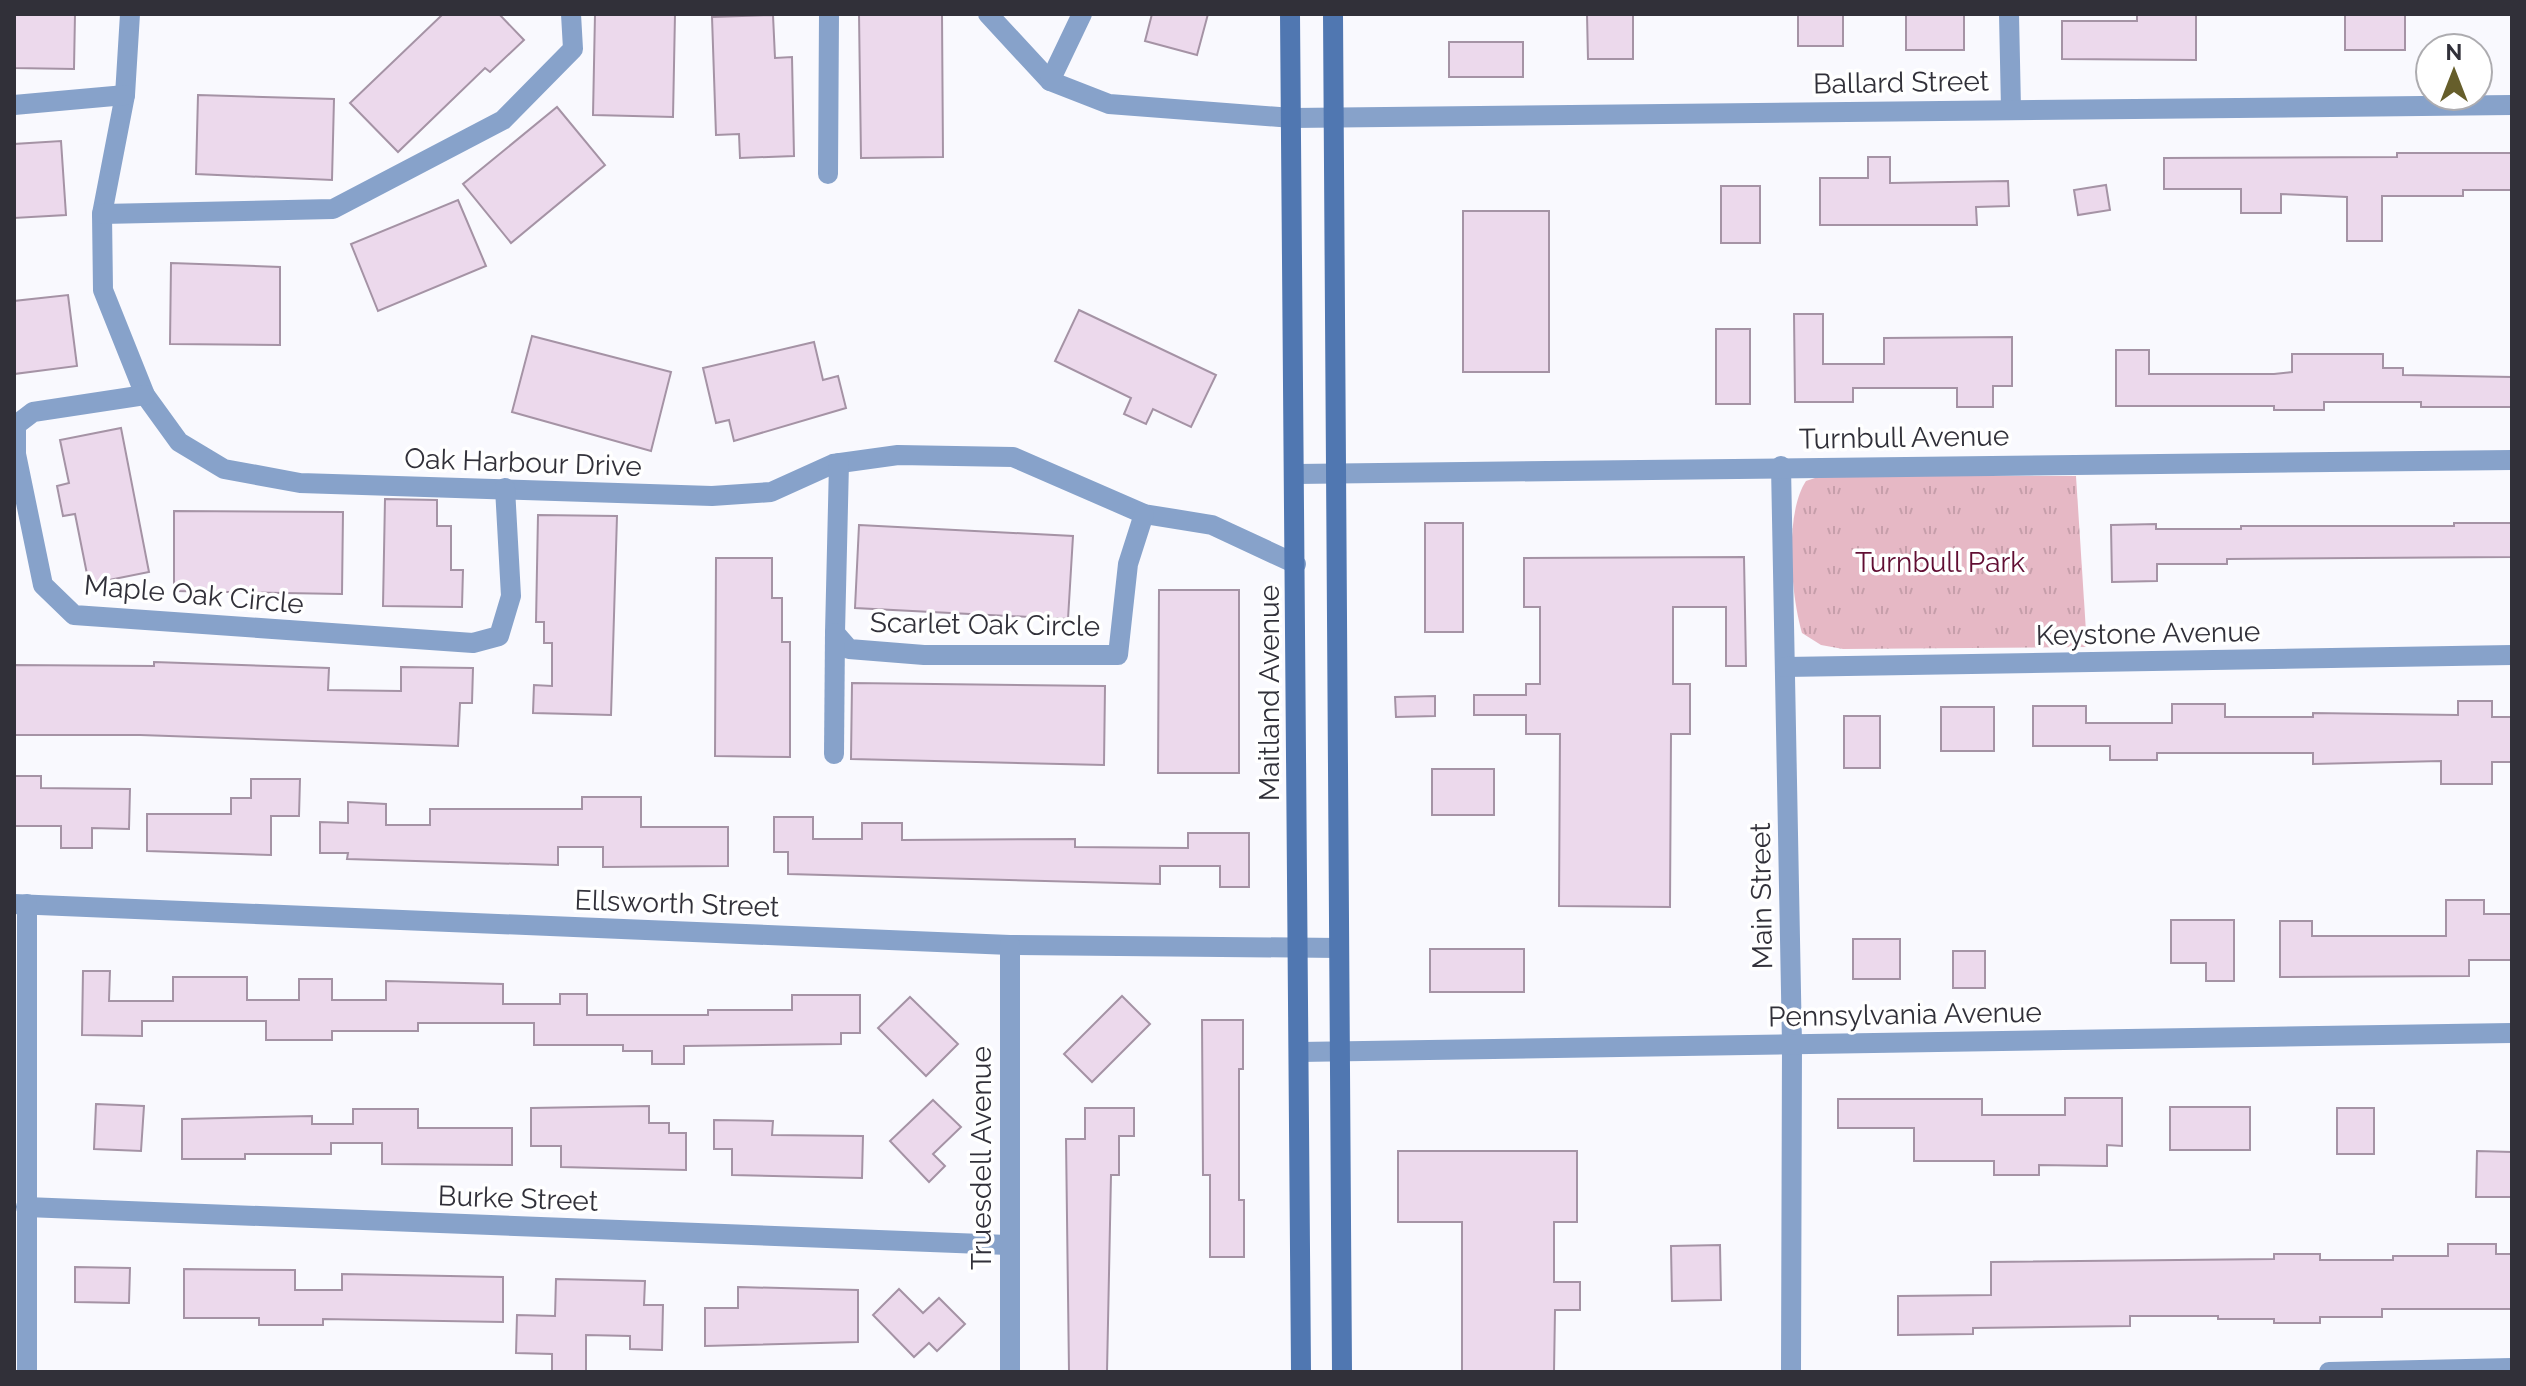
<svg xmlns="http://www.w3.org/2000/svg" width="2526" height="1386" font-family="Raleway,sans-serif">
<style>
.grass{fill:url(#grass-tufts)}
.building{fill:#ecd9ec;stroke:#a593a5;stroke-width:2}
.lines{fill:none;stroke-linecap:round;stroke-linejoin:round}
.minor{stroke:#87a2ca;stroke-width:20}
.tertiary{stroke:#87a2ca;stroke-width:20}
.secondary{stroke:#5077b1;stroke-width:20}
.labels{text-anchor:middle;stroke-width:7;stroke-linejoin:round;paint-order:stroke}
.street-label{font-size:28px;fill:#313039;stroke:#fff}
.park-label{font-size:28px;fill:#610e33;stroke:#fff}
</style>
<defs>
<pattern id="grass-tufts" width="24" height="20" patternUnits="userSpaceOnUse" patternTransform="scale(2)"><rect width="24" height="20" fill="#e6b8c5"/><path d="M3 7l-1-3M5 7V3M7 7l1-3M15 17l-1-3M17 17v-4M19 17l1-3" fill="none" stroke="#c69eaa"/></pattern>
</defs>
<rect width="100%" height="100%" fill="#f9f9fe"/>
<path class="grass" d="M 1821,476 L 2076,476 L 2087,647 L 1843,649 L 1821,645 L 1802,633 C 1791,596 1784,514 1806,481 Z"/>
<g class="building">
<polygon points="14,14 75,14 74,69 14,68"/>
<polygon points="443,14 499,14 524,40 490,72 485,68 398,152 350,103"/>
<polygon points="595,14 675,14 673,117 593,115"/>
<polygon points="859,14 942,14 943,157 861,158"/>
<polygon points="1152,14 1208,14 1197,55 1145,41"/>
<polygon points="1587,14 1633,14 1633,59 1588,59"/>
<rect x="1798" y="14" width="45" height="32"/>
<rect x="1906" y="14" width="58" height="36"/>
<rect x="2345" y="14" width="60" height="36"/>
<polygon points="773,15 775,58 792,57 794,156 740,158 739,134 716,135 712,17"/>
<polygon points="2137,15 2196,15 2196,60 2062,59 2062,21 2137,21"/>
<rect x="1449" y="42" width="74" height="35"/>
<polygon points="198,95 334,99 332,180 196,174"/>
<polygon points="557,107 605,165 511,243 463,184"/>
<polygon points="61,141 66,215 14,218 14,144"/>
<polygon points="2397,153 2512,153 2512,190 2463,190 2463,196 2382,196 2382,241 2347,241 2347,197 2281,194 2281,213 2241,213 2241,189 2164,189 2164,158 2397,157"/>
<polygon points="1868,157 1890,157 1890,183 2008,181 2009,206 1976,207 1977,225 1820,225 1820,178 1868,178"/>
<polygon points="2106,185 2110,210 2078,215 2074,190"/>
<rect x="1721" y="186" width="39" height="57"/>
<polygon points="458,200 486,266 378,311 351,244"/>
<rect x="1463" y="211" width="86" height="161"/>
<polygon points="171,263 280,267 280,345 170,344"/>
<polygon points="68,295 77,366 14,374 14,301"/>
<polygon points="1079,310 1216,375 1191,427 1153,409 1146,424 1124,414 1131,398 1055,361"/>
<polygon points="1794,314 1823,314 1823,364 1884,364 1884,338 2012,337 2012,386 1993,386 1993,407 1957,407 1957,388 1853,388 1853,402 1795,402"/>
<rect x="1716" y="329" width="34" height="75"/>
<polygon points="532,336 671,372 651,451 512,412"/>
<polygon points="814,342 823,380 838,376 846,408 734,441 729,420 716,423 703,368"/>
<polygon points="2116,350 2149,350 2149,374 2274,374 2292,372 2292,354 2383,354 2383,368 2403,368 2403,375 2512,377 2512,407 2421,407 2421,402 2324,402 2324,410 2274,410 2274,406 2116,406"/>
<polygon points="121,428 149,572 89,584 75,514 63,516 57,486 69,483 60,440"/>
<polygon points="385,499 437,500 437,526 451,526 451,570 463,570 462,607 383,606"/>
<polygon points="174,511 343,512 342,594 174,591"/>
<polygon points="538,515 617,516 611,715 533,713 534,685 552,686 552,643 544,643 544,622 536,622"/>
<rect x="1425" y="523" width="38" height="109"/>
<polygon points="2454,523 2512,523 2512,557 2227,559 2227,564 2157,564 2157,581 2112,582 2111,525 2156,524 2156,529 2241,529 2241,526 2454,526"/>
<polygon points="859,525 1073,536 1068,619 855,608"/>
<polygon points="1744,557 1746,666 1726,666 1726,607 1673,607 1673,684 1690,684 1690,734 1671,734 1670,907 1559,906 1560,734 1526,734 1526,715 1474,715 1474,695 1526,695 1526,684 1540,684 1540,607 1524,607 1524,558"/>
<polygon points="716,558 772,558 772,598 782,598 782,642 790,642 790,757 715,756"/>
<polygon points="1159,590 1239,590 1239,773 1158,773"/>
<polygon points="154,662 329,668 328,690 401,691 401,667 473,668 472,703 460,703 458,746 140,735 14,735 14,665 154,666"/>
<polygon points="852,683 1105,686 1104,765 851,759"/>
<polygon points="1435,696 1435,716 1396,717 1395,697"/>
<polygon points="2458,701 2492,701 2492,717 2512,717 2512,762 2492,762 2492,784 2441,784 2441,761 2313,764 2313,753 2157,753 2157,760 2110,760 2110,746 2033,746 2033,706 2086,706 2086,723 2172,723 2172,704 2225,704 2225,717 2313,717 2313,713 2458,715"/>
<rect x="1941" y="707" width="53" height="44"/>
<rect x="1844" y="716" width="36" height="52"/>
<rect x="1432" y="769" width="62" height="46"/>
<polygon points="14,776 41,776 41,788 130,789 129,829 92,828 92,848 61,848 61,826 14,826"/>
<polygon points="251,779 300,779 299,816 271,816 271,855 147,851 147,814 231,814 231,798 251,798"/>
<polygon points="582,797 641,797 641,827 728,827 728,866 603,867 603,847 558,847 558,865 347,859 348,853 320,853 320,822 348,823 348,802 386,804 386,825 430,825 430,809 582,809"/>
<polygon points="774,817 813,817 813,839 862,839 862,823 902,823 902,840 1075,839 1075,847 1188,848 1188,833 1249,833 1249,887 1220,887 1220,866 1160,866 1160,884 788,874 788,852 774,852"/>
<polygon points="2446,900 2484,900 2484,914 2512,914 2512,960 2469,960 2469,976 2280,977 2280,921 2312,921 2312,936 2446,936"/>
<polygon points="2171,920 2234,920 2234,981 2206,981 2206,963 2171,963"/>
<rect x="1853" y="939" width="47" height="40"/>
<rect x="1430" y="949" width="94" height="43"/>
<rect x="1953" y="951" width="32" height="37"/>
<polygon points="83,971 110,971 109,1001 173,1001 173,977 247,977 247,1000 299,1000 299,979 332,979 332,1000 386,1000 386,981 503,984 503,1004 560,1004 560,994 587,994 587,1015 708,1015 708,1010 792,1010 792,995 860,995 860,1033 841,1033 841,1044 684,1046 684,1064 652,1064 652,1051 623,1051 623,1045 534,1045 534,1023 418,1023 418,1031 332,1031 332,1040 266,1040 266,1021 142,1021 142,1036 82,1035"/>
<polygon points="1122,996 1150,1024 1092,1082 1064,1054"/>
<polygon points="910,997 958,1044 926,1076 878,1028"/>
<polygon points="1202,1020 1243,1020 1243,1069 1239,1069 1239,1200 1244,1200 1244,1257 1210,1257 1210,1175 1203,1175"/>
<polygon points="2065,1098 2122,1098 2122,1146 2107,1145 2107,1166 2039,1165 2039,1175 1994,1175 1994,1161 1914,1161 1914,1128 1838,1128 1838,1099 1982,1099 1982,1115 2065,1115"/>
<polygon points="933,1100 961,1127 933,1154 945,1166 929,1182 890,1141"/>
<polygon points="96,1104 144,1106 141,1151 94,1149"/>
<polygon points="649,1106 649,1123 669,1123 669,1133 686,1133 686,1170 561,1167 561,1146 531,1146 531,1108"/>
<rect x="2170" y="1107" width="80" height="43"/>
<polygon points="1085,1108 1134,1108 1134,1136 1119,1136 1119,1175 1111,1175 1107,1372 1069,1372 1066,1139 1085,1139"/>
<rect x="2337" y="1108" width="37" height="46"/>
<polygon points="353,1109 418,1109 418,1128 512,1128 512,1165 382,1164 382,1143 331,1143 331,1154 245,1154 245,1159 182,1159 182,1119 312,1116 312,1124 353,1124"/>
<polygon points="714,1120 773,1121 772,1135 863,1136 862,1178 732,1175 732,1149 714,1149"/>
<polygon points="1398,1151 1577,1151 1577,1222 1554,1222 1554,1282 1580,1282 1580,1310 1555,1310 1554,1372 1462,1372 1462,1222 1398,1222"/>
<polygon points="2477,1151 2512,1152 2512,1197 2476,1197"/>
<polygon points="2448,1244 2496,1244 2496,1254 2512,1254 2512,1309 2382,1309 2382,1317 2320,1317 2320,1323 2274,1323 2274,1319 2218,1319 2218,1316 2130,1316 2130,1326 1973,1328 1973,1334 1898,1335 1898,1296 1991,1295 1991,1262 2274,1259 2274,1254 2320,1254 2320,1260 2393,1260 2393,1256 2448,1256"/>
<polygon points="1720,1245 1721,1300 1672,1301 1671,1246"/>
<polygon points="75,1267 130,1268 129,1303 75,1302"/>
<polygon points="184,1269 295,1270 295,1290 342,1290 342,1274 503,1277 503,1322 323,1319 323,1325 259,1325 259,1318 184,1318"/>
<polygon points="556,1279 645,1281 644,1305 663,1305 662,1350 630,1349 630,1336 586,1335 586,1372 552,1372 552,1354 516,1353 517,1315 555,1316"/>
<polygon points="738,1287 858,1290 858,1342 705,1346 705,1308 738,1308"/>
<polygon points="899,1289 923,1313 939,1298 965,1324 937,1351 929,1343 914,1357 873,1315"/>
</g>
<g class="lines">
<g class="minor">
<polyline points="130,14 125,95 102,214 103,290 145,395 179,442 224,469 300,483 712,496 771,492 833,464 898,455 1013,457 1144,514 1212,525 1296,564"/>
<polyline points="988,14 1050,81 1109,104 1292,118"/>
<polyline points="2009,14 2011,109"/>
<polyline points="1050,81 1082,14"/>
<polyline points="14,105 125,95"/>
<polyline points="828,174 829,14"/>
<polyline points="102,214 333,209 503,120 573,49 571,14"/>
<polyline points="145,395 33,412 16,425 16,454 43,585 74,615 473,643 499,636 511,596 505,488"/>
<polyline points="839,463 835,633 849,649 924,655 1118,655 1128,564 1144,514"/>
<polyline points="1781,466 1792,1044 1791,1372"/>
<polyline points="1296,474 2512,460"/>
<polyline points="1785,667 2512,655"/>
<polyline points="834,754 835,633"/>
<polyline points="14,904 1010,945 1339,948"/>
<polyline points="1299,1052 2512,1033"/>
<polyline points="26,1207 1008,1245"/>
<polyline points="27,1372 27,904"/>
<polyline points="1010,1372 1010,945"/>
<polyline points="2329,1372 2512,1368"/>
</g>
<polyline class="tertiary" points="1292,118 2512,105"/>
<g class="secondary">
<polyline points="1290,14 1301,1372"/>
<polyline points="1333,14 1342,1372"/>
</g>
</g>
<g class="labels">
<g class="street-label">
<text transform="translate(1901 82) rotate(-1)" y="10">Ballard Street</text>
<text transform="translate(1904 437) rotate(-1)" y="10">Turnbull Avenue</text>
<text transform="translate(523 462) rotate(2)" y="10">Oak Harbour Drive</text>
<text transform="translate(194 594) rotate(5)" y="10">Maple Oak Circle</text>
<text transform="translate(985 624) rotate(1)" y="10">Scarlet Oak Circle</text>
<text transform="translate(2148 633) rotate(-1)" y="10">Keystone Avenue</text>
<text transform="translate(1269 693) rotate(-90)" y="10">Maitland Avenue</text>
<text transform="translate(1761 896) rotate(-91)" y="10">Main Street</text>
<text transform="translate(677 903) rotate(2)" y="10">Ellsworth Street</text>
<text transform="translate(1905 1014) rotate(-1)" y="10">Pennsylvania Avenue</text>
<text transform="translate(981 1158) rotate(-90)" y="10">Truesdell Avenue</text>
<text transform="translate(518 1198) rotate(2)" y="10">Burke Street</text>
</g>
<g class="park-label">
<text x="1940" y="572">Turnbull Park</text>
</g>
</g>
<rect width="2526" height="1386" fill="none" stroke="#313039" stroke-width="32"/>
<g transform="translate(2454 72)"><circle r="38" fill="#ffffff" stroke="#adacb0" stroke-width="2"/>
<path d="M0-6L14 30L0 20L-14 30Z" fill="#665e2b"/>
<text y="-12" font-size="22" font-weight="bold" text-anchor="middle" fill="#313039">N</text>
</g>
</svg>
